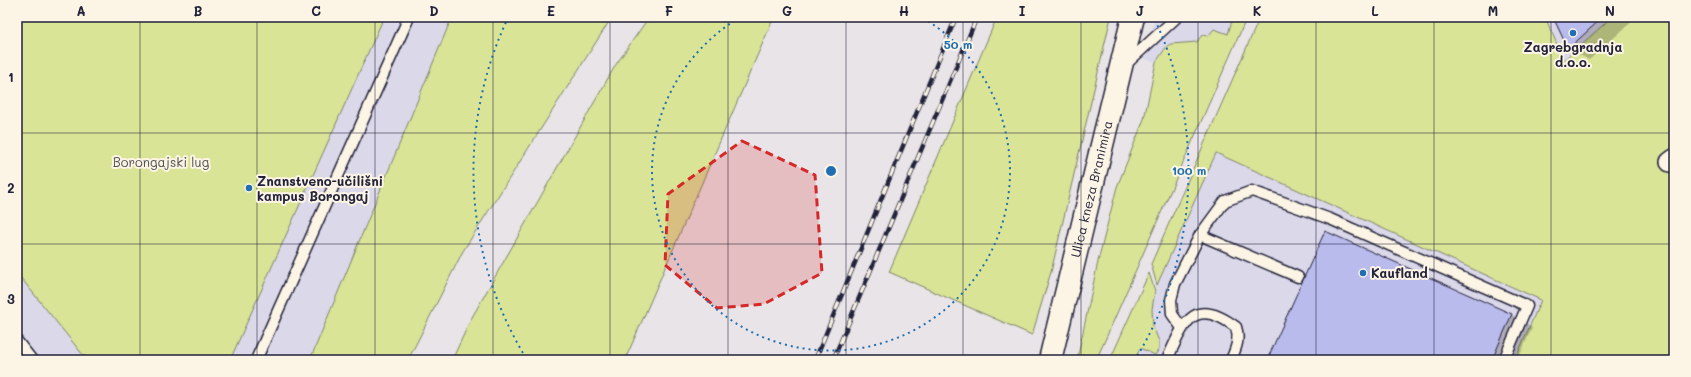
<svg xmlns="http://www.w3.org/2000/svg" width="1691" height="377" font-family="Mali,sans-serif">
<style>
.built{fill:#dad8e9}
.green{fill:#d9e497;stroke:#7e8369}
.shadow{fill:#0003}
.building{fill:#babbed;stroke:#22223b}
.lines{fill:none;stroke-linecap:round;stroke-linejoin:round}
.lane-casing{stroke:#22223b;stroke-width:13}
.street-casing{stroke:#22223b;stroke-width:22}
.secondary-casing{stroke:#22223b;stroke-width:25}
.lane{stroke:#fcf5e5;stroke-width:10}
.street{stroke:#fcf5e5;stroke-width:19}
.secondary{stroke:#fcf5e5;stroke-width:22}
.rail-casing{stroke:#22223b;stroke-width:4.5}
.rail{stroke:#fcf5e5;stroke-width:3;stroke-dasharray:9;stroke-linecap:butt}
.marked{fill:#d62828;fill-opacity:0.2;stroke:#d62828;stroke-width:3;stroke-dasharray:8 5;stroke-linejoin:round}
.grid{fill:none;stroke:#22223b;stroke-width:1;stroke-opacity:0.55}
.ring{fill:none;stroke:#1f6fb2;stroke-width:2;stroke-dasharray:2 4}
.poi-dot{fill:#1f6fb2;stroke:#fcf5e5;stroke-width:1.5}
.labels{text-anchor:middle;stroke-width:4;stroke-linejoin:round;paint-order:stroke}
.poi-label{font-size:13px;font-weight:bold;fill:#22223b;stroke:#fcf5e5;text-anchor:start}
.park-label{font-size:13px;fill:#505252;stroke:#fcf5e5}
.street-label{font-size:13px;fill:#22223b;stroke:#fcf5e5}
.centre{fill:#1f6fb2;stroke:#fcf5e5;stroke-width:2}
.ring-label{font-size:12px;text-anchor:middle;font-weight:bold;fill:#1f6fb2;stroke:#fcf5e5;stroke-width:4;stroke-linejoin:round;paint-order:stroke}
.neatline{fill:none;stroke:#22223b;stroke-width:1.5}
.grid-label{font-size:13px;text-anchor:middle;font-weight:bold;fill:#22223b}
</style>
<rect width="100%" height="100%" fill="#e8e4e7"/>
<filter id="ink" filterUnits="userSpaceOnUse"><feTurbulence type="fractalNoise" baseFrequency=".025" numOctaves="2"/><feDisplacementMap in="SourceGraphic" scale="8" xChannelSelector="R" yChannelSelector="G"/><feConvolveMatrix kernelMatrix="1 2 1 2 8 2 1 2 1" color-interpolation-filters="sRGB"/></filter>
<g filter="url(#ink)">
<g class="built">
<polygon points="17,17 558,17 402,360 17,360"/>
<polygon points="1155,17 1233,17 1228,34 1208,36 1201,35 1197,42 1171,44 1167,46 1156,62 1145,59"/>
<polygon points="1545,17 1612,17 1564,60"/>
<polygon points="1216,153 1541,300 1515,360 1123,360"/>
</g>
<g class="green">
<polygon points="17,17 384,17 230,360 93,360 83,355 17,273"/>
<polygon points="452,17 612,17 463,251 408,360 310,360"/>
<polygon points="649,17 774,17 625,360 452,360 471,319 615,66"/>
<polygon points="997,17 1111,17 1051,272 1032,335 889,272"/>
<polygon points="1233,17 1247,17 1106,338 1096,360 1077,360 1099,257 1117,187 1144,119 1156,62 1167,46 1171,44 1197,42 1202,35 1208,36 1214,29 1228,34"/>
<polygon points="1260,17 1545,17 1564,60 1612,17 1674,17 1674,360 1515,360 1541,300 1216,153 1157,285 1151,264"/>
<polygon points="1149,273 1155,291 1152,309 1153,327 1159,341 1159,349 1155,355 1140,348 1135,360 1110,360"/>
</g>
<g class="shadow">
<polygon points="1554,17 1637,17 1589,60 1568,48"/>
<polygon points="1326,232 1512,315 1532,327 1518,360 1269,360"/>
</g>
<g class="building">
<polygon points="1553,17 1603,17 1568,49"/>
<polygon points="1325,231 1512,314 1492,360 1267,360"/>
</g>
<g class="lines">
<g class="lane-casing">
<g id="lane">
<polyline points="1126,64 1177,17"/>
<polyline points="1200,235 1298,277"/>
<polyline points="1182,328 1172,314 1171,300 1175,284 1200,235 1225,201 1252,191 1330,219 1527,306 1504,360"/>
<polyline points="17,341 32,360"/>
<polyline points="256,360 409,17"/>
<path d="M 1167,360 C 1184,323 1193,295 1236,327 C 1240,340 1236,348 1231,360"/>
</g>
</g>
<g class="street-casing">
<polyline id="street" points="1670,162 1674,159"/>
</g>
<g class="secondary-casing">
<g id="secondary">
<path id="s1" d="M 1050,360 L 1133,17"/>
</g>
</g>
<use href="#lane" class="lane"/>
<use href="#street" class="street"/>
<use href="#secondary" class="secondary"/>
<g class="rail-casing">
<g id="rail">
<polyline points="815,360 956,17"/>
<polyline points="833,360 977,17"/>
</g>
</g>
<use href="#rail" class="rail"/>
</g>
</g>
<path class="marked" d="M 742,141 L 815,175 L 822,273 L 764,304 L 717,308 L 665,265 L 668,194 Z"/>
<path class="grid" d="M 140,17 L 140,360M 257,17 L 257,360M 375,17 L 375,360M 493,17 L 493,360M 610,17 L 610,360M 728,17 L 728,360M 846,17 L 846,360M 963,17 L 963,360M 1081,17 L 1081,360M 1198,17 L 1198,360M 1316,17 L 1316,360M 1434,17 L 1434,360M 1551,17 L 1551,360M 17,133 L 1674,133M 17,244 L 1674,244"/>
<g class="ring">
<path d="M923 18A179 179 0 1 1 739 18"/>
<path d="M526 358A358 358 0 0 1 507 20M1155 20A358 358 0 0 1 1136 358"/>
</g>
<g class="poi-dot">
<circle cx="1573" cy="33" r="4"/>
<circle cx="249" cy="188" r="4"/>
<circle cx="1363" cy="273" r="4"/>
</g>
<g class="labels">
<g class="poi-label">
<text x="1573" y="52" text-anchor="middle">Zagrebgradnja<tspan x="1573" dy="15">d.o.o.</tspan></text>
<text x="257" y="186">Znanstveno-učilišni<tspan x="257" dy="15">kampus Borongaj</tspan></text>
<text x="1371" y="278">Kaufland</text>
</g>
<g class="park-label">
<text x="161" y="167">Borongajski lug</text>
</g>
<g class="street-label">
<text dy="5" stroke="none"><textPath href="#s1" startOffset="176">Ulica kneza Branimira</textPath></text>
</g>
</g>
<circle cx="831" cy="171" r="6" class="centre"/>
<g class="ring-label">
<text x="958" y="49">50 m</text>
<text x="1189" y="175">100 m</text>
</g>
<rect width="1691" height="377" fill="none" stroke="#fcf5e5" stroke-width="44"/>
<rect x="22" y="22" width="1647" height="333" class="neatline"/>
<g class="grid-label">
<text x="81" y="16">A</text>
<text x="198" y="16">B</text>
<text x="316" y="16">C</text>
<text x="434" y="16">D</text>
<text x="551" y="16">E</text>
<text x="669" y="16">F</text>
<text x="787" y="16">G</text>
<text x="904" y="16">H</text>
<text x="1022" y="16">I</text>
<text x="1140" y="16">J</text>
<text x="1257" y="16">K</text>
<text x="1375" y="16">L</text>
<text x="1493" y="16">M</text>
<text x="1610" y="16">N</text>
<text x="11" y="82">1</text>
<text x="11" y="193">2</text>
<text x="11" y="304">3</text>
</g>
</svg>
